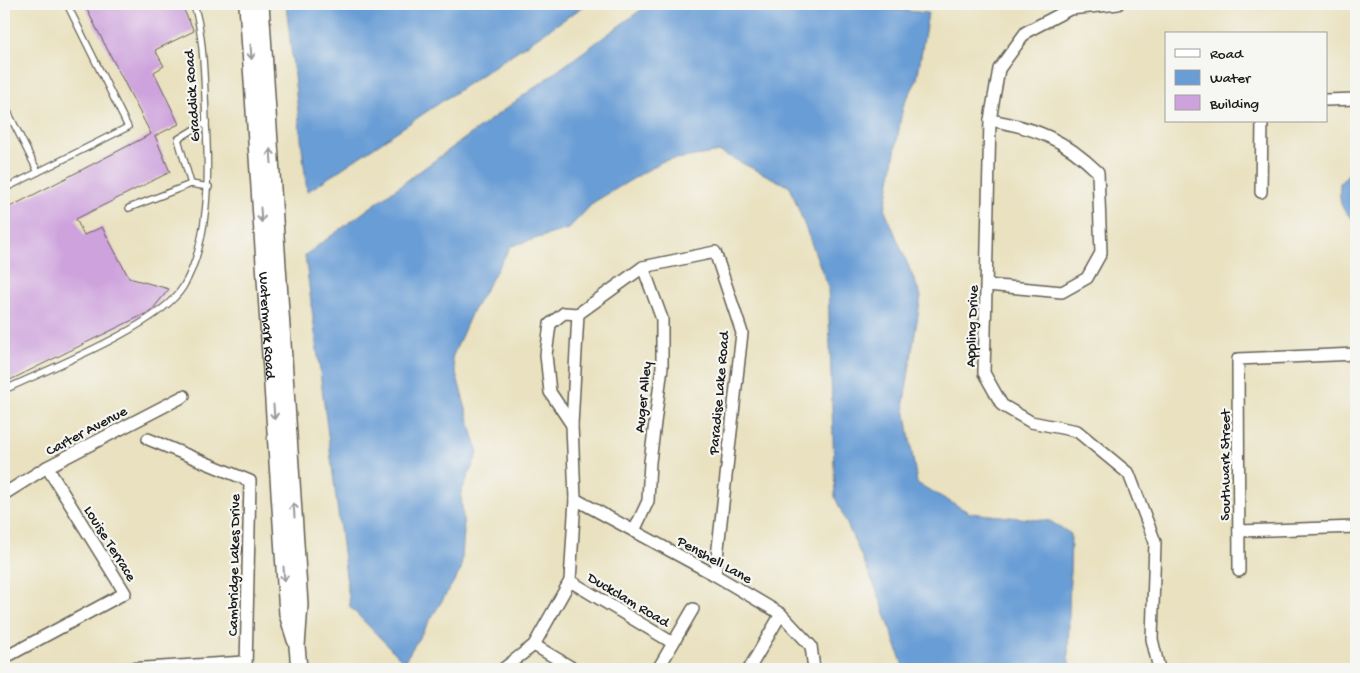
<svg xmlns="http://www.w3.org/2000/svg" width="1360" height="673" font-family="'Gochi Hand',sans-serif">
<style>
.water{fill:#699dd5;stroke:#425c78}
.building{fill:#cea2dd}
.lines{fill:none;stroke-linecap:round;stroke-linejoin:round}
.service-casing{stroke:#646155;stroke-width:8}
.minor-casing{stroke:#646155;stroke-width:14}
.tertiary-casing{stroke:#646155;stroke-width:18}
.service{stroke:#fff;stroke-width:5.5}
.minor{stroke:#fff;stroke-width:11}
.tertiary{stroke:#fff;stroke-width:15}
.oneway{stroke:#999}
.labels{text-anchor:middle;stroke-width:4.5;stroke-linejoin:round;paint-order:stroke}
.street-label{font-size:15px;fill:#1c1c1c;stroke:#f6f6f2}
</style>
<rect width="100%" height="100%" fill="#f6f6f2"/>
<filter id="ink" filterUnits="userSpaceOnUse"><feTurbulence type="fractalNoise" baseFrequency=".02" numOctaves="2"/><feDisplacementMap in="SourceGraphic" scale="10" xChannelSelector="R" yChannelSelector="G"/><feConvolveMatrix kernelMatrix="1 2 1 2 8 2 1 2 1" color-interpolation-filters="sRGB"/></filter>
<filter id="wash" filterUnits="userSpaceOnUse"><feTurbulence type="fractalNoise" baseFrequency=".0096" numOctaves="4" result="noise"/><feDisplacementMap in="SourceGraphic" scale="20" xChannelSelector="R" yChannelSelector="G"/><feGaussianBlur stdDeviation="1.12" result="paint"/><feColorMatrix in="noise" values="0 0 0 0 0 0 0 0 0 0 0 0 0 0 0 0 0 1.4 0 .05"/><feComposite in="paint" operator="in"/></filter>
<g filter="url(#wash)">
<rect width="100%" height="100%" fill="#e9e1bf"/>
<g class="water">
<polygon points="286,4 587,4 307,192"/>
<polygon points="649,4 838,4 928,13 917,80 903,106 885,210 921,296 904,402 917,483 970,513 1050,521 1071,534 1068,659 1072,669 904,669 879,596 835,497 828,287 790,187 720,152 663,161 594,202 568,229 511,246 471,314 452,358 478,453 461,493 464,532 461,570 404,662 350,607 305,255"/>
<path d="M 1356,170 L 1356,222 C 1340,209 1339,204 1340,183 L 1351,171 Z"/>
</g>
<g id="blocks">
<polygon class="building" points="84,4 181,4 194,31 155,50 164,66 154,72 179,124 155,136 170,172 76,219 84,235 102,227 129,278 169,289 151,311 4,383 4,210 151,134"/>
</g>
</g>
<g filter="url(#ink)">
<use href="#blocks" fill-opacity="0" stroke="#646155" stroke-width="1"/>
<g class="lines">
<g class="service-casing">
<g id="service">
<polyline points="4,104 38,172"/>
<polyline points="191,184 178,139 206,122"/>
<polyline points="4,189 128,127 67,4"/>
<polyline points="129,208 191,184 209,187"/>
<path d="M 4,390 C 48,369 159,326 183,287 C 210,242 209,174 206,124 C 205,96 204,27 193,4"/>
</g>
</g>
<g class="minor-casing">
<g id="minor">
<polyline points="1118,4 1070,9 1026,32 999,69 990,120 984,373 1002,405 1031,422 1077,431 1129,474 1155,542 1152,639 1159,669"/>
<polyline points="1326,100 1356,99"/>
<polyline points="1261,192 1262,121"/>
<path d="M 987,285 L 1062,292 L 1087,278 L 1101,253 L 1098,172 C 1064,139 1036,128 990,120"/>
<polyline points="572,425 550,392 546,355 550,324 564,313 578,314"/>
<polyline points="148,439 250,481 246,669"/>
<polyline points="4,494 47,467 184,396"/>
<polyline points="575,499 715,575 781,614 811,646 814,669"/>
<polyline points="634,531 648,501 650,462 662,367 662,319 643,267"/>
<polyline points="1239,531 1356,527"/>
<polyline points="1239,571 1238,359 1356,354"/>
<polyline points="570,581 673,643"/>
<polyline points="534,645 574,669"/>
<polyline points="4,658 125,593 47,467"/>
<polyline points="128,669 245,662"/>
<polyline points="503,669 534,645 570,581 575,499 572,425 578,314 643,267 715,252 742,333 715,575"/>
<polyline points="658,669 693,609"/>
<polyline points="749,669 781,614"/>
</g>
</g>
<g class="tertiary-casing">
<g id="tertiary">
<path id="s1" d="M 247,4 L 287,614 L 295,640"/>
<polyline points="261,4 300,605 297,646 299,669"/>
</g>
</g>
<use href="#service" class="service"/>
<use href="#minor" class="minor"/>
<use href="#tertiary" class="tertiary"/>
</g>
<defs><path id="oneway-shaft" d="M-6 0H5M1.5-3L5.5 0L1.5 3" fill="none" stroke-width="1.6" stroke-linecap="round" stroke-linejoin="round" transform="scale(1.25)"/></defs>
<g class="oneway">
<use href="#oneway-shaft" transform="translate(251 52) rotate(86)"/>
<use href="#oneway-shaft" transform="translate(271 156) rotate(-94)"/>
<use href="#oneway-shaft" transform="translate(261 215) rotate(86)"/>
<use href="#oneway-shaft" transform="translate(274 412) rotate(86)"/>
<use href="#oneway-shaft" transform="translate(294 510) rotate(-94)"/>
<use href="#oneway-shaft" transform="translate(284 574) rotate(86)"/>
</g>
</g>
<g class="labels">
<g class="street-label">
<text transform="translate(191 96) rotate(-94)" y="5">Graddick Road</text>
<text dy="5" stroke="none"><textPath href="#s1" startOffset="322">Watermark Road</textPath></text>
<text transform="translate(971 326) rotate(-88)" y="5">Appling Drive</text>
<text transform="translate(718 393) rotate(-85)" y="5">Paradise Lake Road</text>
<text transform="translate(642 397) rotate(-84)" y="5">Auger Alley</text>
<text transform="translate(86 430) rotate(-28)" y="5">Carter Avenue</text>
<text transform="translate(1224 465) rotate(-90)" y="5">Southwark Street</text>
<text transform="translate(111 543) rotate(58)" y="5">Louise Terrace</text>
<text transform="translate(715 559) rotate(29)" y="5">Penshell Lane</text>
<text transform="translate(233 565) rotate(-89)" y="5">Cambridge Lakes Drive</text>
<text transform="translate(629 599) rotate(31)" y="5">Duckclam Road</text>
</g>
</g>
<rect width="1360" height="673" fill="none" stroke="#f6f6f2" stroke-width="20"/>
<rect x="1165" y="32" width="162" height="90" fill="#f6f6f2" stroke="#9f9f9c"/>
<rect x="1175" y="49" width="25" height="8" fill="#ffffff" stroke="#9f9f9c"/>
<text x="1210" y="58" font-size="15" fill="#1c1c1c">Road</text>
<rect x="1175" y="70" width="25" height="15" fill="#699dd5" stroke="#9f9f9c"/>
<text x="1210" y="82" font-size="15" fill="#1c1c1c">Water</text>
<rect x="1175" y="95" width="25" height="15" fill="#cea2dd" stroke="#9f9f9c"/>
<text x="1210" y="108" font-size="15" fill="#1c1c1c">Building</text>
</svg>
